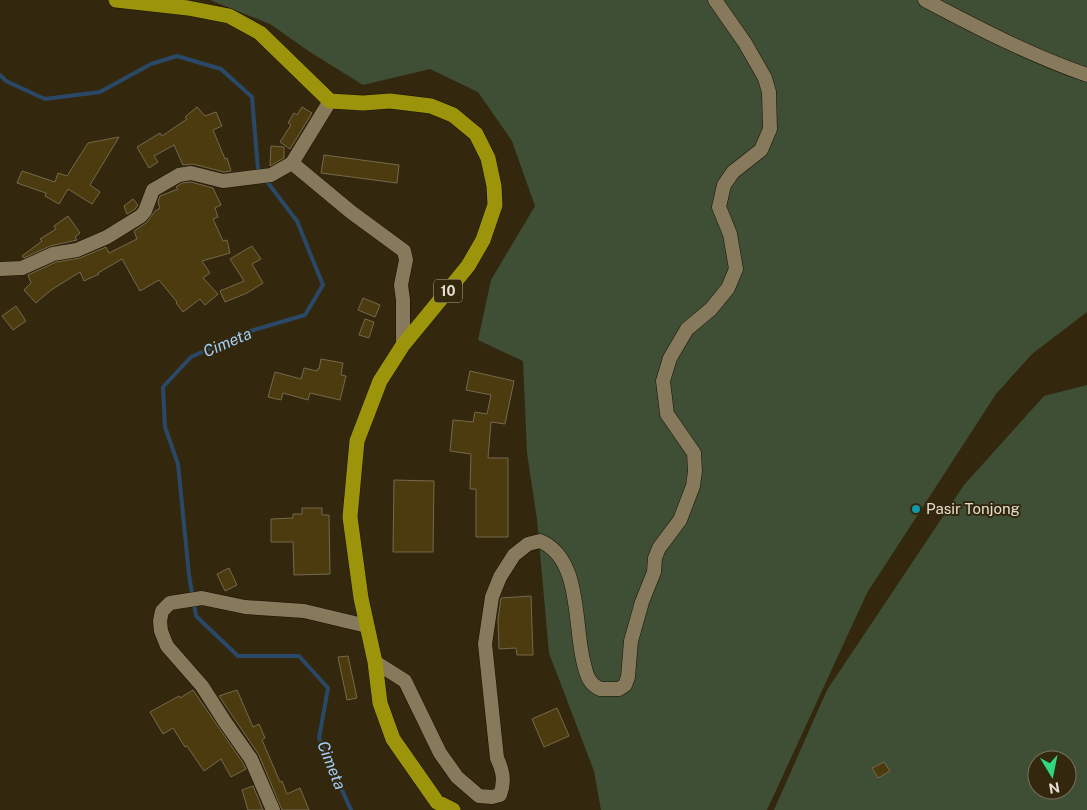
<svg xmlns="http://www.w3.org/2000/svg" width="1087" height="810" font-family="'Public Sans',sans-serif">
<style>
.green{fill:#3e4f36;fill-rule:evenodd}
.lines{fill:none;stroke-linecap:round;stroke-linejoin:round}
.stream{stroke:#2a4968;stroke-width:4}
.building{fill:#4c3b0e;stroke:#75694d}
.street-casing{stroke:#1b1100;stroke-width:15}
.highway-casing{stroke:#1b1100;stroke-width:16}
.street{stroke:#86795c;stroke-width:14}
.highway{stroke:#9c940b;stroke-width:15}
.culture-dot{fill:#0f9aa8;stroke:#33280d;stroke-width:2}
.labels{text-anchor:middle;stroke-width:4;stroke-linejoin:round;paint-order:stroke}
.shield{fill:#33280d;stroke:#b0a795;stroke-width:1}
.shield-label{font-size:14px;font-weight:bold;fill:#e5decf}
.poi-label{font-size:15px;fill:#e5decf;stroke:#33280d;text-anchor:start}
.water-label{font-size:16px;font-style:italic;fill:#a3cdf8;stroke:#33280d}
</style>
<rect width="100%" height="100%" fill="#33280d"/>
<g class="green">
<polygon points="210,0 1087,0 1087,312 1032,354 996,394 867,593 767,810 601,810 594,771 549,653 537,519 527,453 523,361 478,340 491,280 535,206 512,141 478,92 430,69 363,85 310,52 270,24"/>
<path d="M 1087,385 L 1087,810 L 774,810 L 827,690 L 964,485 L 1044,396 ZM 1037,760 L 1067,760 L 1067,790 L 1037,790 Z"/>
</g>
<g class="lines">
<g class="stream">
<polyline points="0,75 6,81 45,99 100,92 151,64 177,56 221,69 252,97 258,170 261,174"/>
<polyline points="265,179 297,221 323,285 305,315 247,332 191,357 163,387 165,427 178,464 189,575 196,616 238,656 299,656 328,688 319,738 351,810"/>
</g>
</g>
<g class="building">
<polygon points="197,107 205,116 216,112 222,126 213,130 225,159 227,158 231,171 224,172 193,164 183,165 174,145 154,156 158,162 149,168 137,147 160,133 162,136 187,119 185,117"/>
<polygon points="302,107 312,113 290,149 280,142 291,125 288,123 294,113 297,115"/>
<polygon points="119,137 90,185 100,192 92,204 68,189 59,204 45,196 46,193 17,183 22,171 55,182 58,173 67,176 88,143"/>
<polygon points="271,146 284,147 284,158 270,166"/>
<polygon points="324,155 399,165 397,183 321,173"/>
<polygon points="191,182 213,188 221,205 215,208 218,217 213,219 223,241 227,240 230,253 202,261 210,273 203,278 218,294 205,305 200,299 183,312 176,303 177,302 159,280 140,291 122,259 98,273 99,274 84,281 80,272 51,290 36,303 24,290 31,283 28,275 56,262 80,258 106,247 109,253 137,239 134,231 146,223 155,211 160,208 158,202 160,196 178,189 176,187 182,183"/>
<polygon points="133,199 138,205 135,209 127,214 124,206"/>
<polygon points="68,216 80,233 75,237 77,240 50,246 24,258 22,256 42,241 40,239 56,229 54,226"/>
<polygon points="252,246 261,259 252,264 263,283 247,293 225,302 220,291 244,281 230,259"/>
<polygon points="363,298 380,305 375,317 358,310"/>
<polygon points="16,306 26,321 13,330 2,316"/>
<polygon points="365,319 374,322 369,338 359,335"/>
<polygon points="321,359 343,363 341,375 346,376 340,400 310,393 308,400 283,393 281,400 268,397 275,372 301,379 304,368 317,371 317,369 319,369"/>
<polygon points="470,371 514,381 505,424 491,422 488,458 508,458 508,537 476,537 476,489 470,489 471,454 450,451 453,420 473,422 475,412 487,414 491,395 466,390"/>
<polygon points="394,480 434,481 433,552 393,552"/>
<polygon points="302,508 322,508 322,515 329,515 330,574 294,575 293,542 271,542 271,519 293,518 293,514 302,514"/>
<polygon points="229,568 237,585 225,591 217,574"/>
<polygon points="531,596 533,655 517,655 516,648 499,649 498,619 501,598"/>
<polygon points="348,656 357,698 347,700 338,657"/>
<polygon points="193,690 243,763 246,769 231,777 221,759 204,771 187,746 185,747 173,728 163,734 150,712 179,696 180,698"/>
<polygon points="237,690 253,727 259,724 265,738 262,740 280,782 282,781 287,794 300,788 309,810 282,810 259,755 219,696"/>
<polygon points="557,708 569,736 544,747 532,719"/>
<polygon points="884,762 890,771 878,778 872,768"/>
<polygon points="253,786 263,810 248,810 242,790"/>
</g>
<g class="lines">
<g class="street-casing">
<g id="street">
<path d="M 925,0 C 978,28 1030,55 1087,75"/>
<polyline points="292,163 351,212 404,251 406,260 401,285 403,300 403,345"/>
<polyline points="0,269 22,268 53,254 77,250 107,237 141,216 145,211 153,190 179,175 191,173 223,181 271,175 292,163 330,101"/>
<path d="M 375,662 L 405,681 L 440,753 L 457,777 L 479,796 L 492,797 L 500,795 C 505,781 503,771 497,758 L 485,644 L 492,597 L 500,577 L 514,555 L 528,544 L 540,541 C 581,558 574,622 583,660 C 585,667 586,676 591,682 C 593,685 597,687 600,689 L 619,689 L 625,685 L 628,677 L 631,641 L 642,602 L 654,572 L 655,558 L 659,548 L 680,520 L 693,486 L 695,471 L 694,453 L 667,414 L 663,381 L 670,358 L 687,329 L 711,309 L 728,288 L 736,269 L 730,234 L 719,207 L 724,185 L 733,172 L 761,150 L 770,129 L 769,92 L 765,78 L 745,43 L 715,0"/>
<polyline points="273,810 251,759 225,722 202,686 167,646 161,631 160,621 162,611 170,603 202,598 245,607 304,611 367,626"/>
</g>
</g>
<g class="highway-casing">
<polyline id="highway" points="116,0 188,8 229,16 260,33 330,101 363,103 390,101 431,106 453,115 476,134 488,158 494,186 495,205 483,240 468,266 403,345 380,381 357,441 350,517 361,598 375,662 380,703 393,739 437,802 453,810"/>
</g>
<use href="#street" class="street"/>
<use href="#highway" class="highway"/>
</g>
<circle class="culture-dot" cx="916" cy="509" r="5"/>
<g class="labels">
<rect class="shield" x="434" y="279.5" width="28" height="23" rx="4"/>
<g class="shield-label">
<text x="448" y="296">10</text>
</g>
<g class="poi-label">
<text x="926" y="514">Pasir Tonjong</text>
</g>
<g class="water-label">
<text transform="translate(227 342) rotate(-23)" y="6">Cimeta</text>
<text transform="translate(332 765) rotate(68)" y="6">Cimeta</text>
</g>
</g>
<g transform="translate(1052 775) rotate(170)"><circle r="24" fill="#33280d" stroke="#7a715b"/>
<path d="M0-4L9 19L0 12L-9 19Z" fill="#30d883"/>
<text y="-8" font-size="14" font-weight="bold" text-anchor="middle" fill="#e5decf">N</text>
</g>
</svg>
